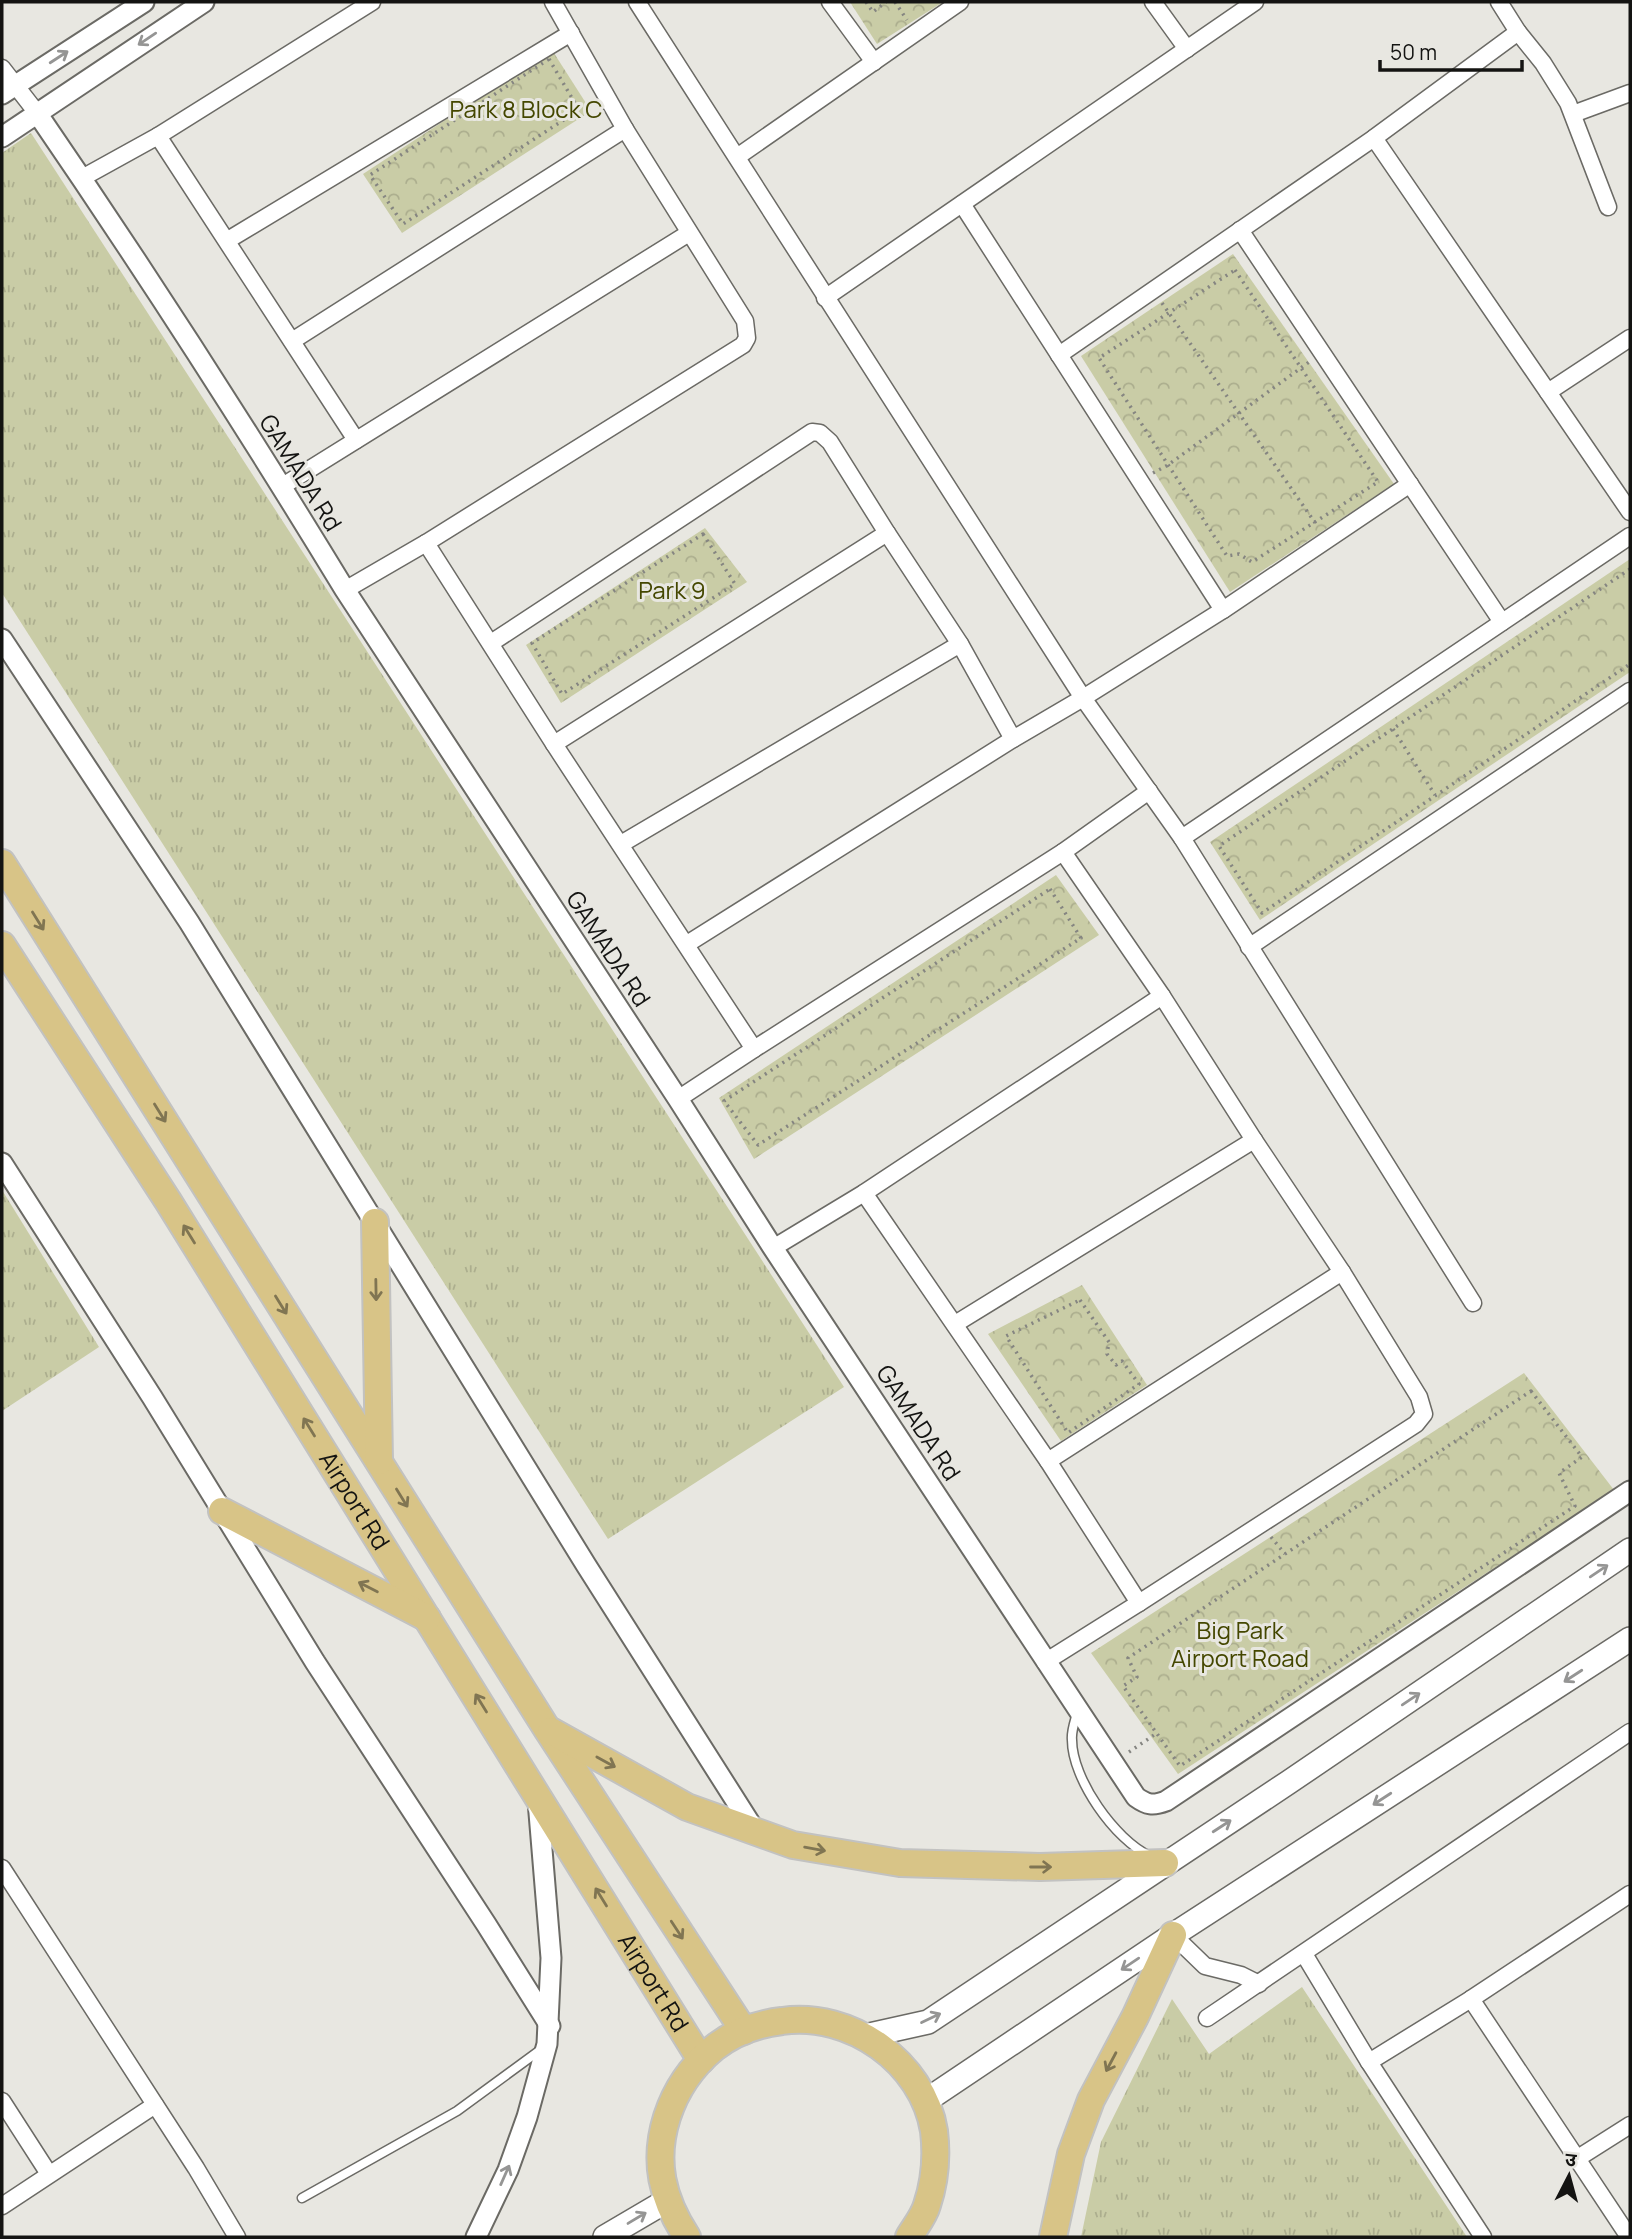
<svg xmlns="http://www.w3.org/2000/svg" width="1632" height="2239" font-family="Manrope,'Noto Sans Devanagari',sans-serif">
<style>
.grass{fill:url(#grass-tufts)}
.park{fill:url(#park-crowns)}
.lines{fill:none;stroke-linecap:round;stroke-linejoin:round}
.service-casing{stroke:#6b6a65;stroke-width:11}
.minor-casing{stroke:#6b6a65;stroke-width:19}
.tertiary-casing{stroke:#6b6a65;stroke-width:23}
.secondary-casing{stroke:#6b6a65;stroke-width:26}
.primary-casing{stroke:#c2c2c1;stroke-width:30}
.path{stroke:#858581;stroke-width:3.5;stroke-dasharray:2 5;stroke-linecap:butt}
.service{stroke:#fff;stroke-width:8}
.minor{stroke:#fff;stroke-width:16}
.tertiary{stroke:#fff;stroke-width:19}
.secondary{stroke:#fff;stroke-width:23}
.primary{stroke:#d8c487;stroke-width:26}
.oneway{stroke:#959594}
.oneway2{stroke:#807552}
.labels{text-anchor:middle;stroke-width:6;stroke-linejoin:round;paint-order:stroke}
.park-label{font-size:24px;fill:#444700;stroke:#e8e7e1}
.street-label{font-size:24px;fill:#141412;stroke:#e8e7e1}
</style>
<defs>
<pattern id="grass-tufts" width="24" height="20" patternUnits="userSpaceOnUse" patternTransform="scale(1.75)"><rect width="24" height="20" fill="#c9cca6"/><path d="M3 7l-1-3M5 7V3M7 7l1-3M15 17l-1-3M17 17v-4M19 17l1-3" fill="none" stroke="#acae8e"/></pattern>
<pattern id="park-crowns" width="20" height="18" patternUnits="userSpaceOnUse" patternTransform="scale(1.75)"><rect width="20" height="18" fill="#c9cca6"/><path d="M2 6a3 3 0 1 1 6 0M12 15a3 3 0 1 1 6 0" fill="none" stroke="#acae8e"/></pattern>
</defs>
<rect width="100%" height="100%" fill="#e8e7e1"/>
<g class="grass">
<polygon points="31,133 844,1387 608,1539 2,593 2,153"/>
<polygon points="2,1190 99,1347 2,1411"/>
<polygon points="1302,1987 1467,2237 1081,2237 1101,2142 1172,1999 1209,2054"/>
</g>
<g class="park">
<polygon points="850,2 943,2 877,44"/>
<polygon points="552,50 591,111 402,233 363,174"/>
<polygon points="1233,254 1394,484 1230,592 1081,356"/>
<polygon points="705,528 747,582 561,703 526,645"/>
<polygon points="1630,559 1630,672 1260,920 1210,842"/>
<polygon points="1056,875 1099,935 754,1159 719,1098"/>
<polygon points="1082,1285 1147,1385 1061,1441 988,1334"/>
<polygon points="1524,1373 1614,1490 1178,1774 1091,1653"/>
</g>
<g class="lines">
<g class="service-casing">
<g id="service">
<path d="M 1077,1713 C 1075,1721 1071,1731 1072,1740 C 1072,1779 1115,1840 1150,1856"/>
<polyline points="302,2198 457,2111 543,2048"/>
</g>
</g>
<g class="minor-casing">
<g id="minor">
<polyline points="637,2 1083,698 1182,838 1473,1303"/>
<polyline points="830,2 874,62"/>
<polyline points="1153,2 1187,49"/>
<polyline points="1518,32 1543,63 1568,103 1608,207"/>
<polyline points="2,68 37,113"/>
<polyline points="1573,114 1630,93"/>
<polyline points="158,136 372,2"/>
<polyline points="1374,138 1630,512"/>
<polyline points="737,157 960,2"/>
<polyline points="82,178 158,136 356,440"/>
<polyline points="962,204 1223,610"/>
<polyline points="1240,230 1502,622"/>
<polyline points="228,240 571,33"/>
<polyline points="825,298 1255,2"/>
<polyline points="292,341 625,129 553,2"/>
<polyline points="1059,355 1374,138 1518,32 1499,2"/>
<polyline points="1548,392 1630,338"/>
<polyline points="281,487 689,233"/>
<polyline points="887,533 960,644 1013,739"/>
<polyline points="426,543 554,744 754,1049 678,1099"/>
<polyline points="345,590 426,543 743,345 747,338 745,321 625,129"/>
<polyline points="491,643 812,432 820,433 830,442 887,533 554,744"/>
<polyline points="1182,838 1630,536"/>
<polyline points="621,844 960,644"/>
<polyline points="1063,852 1162,996"/>
<polyline points="687,944 1013,739 1083,698 1223,610 1410,484"/>
<polyline points="1249,947 1630,691"/>
<polyline points="754,1049 1063,852 1149,791"/>
<polyline points="864,1193 1048,1461"/>
<polyline points="773,1248 864,1193 1162,996 1254,1140 1342,1272 1048,1461 1139,1603 1045,1662"/>
<polyline points="955,1324 1254,1140"/>
<polyline points="1139,1603 1416,1424 1424,1414 1419,1397 1342,1272"/>
<polyline points="2,1868 196,2168 237,2237"/>
<polyline points="1173,1935 1205,1966 1241,1975 1259,1984"/>
<polyline points="1304,1954 1369,2062 1483,2237"/>
<polyline points="1471,1999 1629,2237"/>
<polyline points="1207,2018 1630,1732"/>
<polyline points="1369,2062 1471,1999 1630,1894"/>
<polyline points="2,2101 49,2174"/>
<polyline points="1578,2158 1630,2125"/>
<polyline points="2,2206 155,2105"/>
</g>
</g>
<g class="tertiary-casing">
<g id="tertiary">
<polyline points="2,94 144,2"/>
<path d="M 37,113 C 144,269 247,429 345,590 L 678,1099 L 773,1248 L 1136,1797 C 1147,1805 1153,1806 1166,1801 L 1630,1491"/>
<polyline points="2,137 204,2"/>
<polyline points="2,639 189,922 586,1565 755,1831"/>
<polyline points="2,1163 152,1397 315,1662 486,1924 550,2026"/>
<polyline points="476,2237 508,2170 527,2117 547,2044 551,1958 538,1801"/>
</g>
</g>
<g class="secondary-casing">
<g id="secondary">
<polyline points="865,2036 928,2022 1289,1782 1630,1550"/>
<polyline points="924,2102 1173,1935 1630,1639"/>
<polyline points="605,2237 668,2200"/>
</g>
</g>
<g class="primary-casing">
<g id="primary">
<polyline points="2,863 547,1729 744,2031"/>
<path id="s1" d="M 2,945 L 168,1201 L 701,2060"/>
<polyline points="375,1222 379,1461"/>
<polyline points="222,1511 427,1618"/>
<polyline points="551,1731 687,1807 793,1845 900,1863 1040,1867 1165,1863"/>
<path d="M 687,2237 C 662,2199 653,2161 667,2117 C 676,2089 691,2067 714,2048 C 734,2032 757,2024 782,2021 C 850,2011 923,2062 934,2131 C 937,2156 935,2181 927,2205 C 924,2216 915,2227 909,2237"/>
<polyline points="1053,2237 1071,2154 1091,2100 1135,2017 1173,1935"/>
</g>
</g>
<g class="path">
<polyline points="866,2 873,12 886,2"/>
<polyline points="895,2 907,20"/>
<polygon points="549,59 579,110 403,224 370,175"/>
<polygon points="1235,270 1378,482 1252,562 1239,554 1227,556 1099,358"/>
<polyline points="1162,303 1316,524"/>
<polyline points="1153,473 1168,465 1309,362"/>
<polygon points="703,534 735,584 562,694 532,643"/>
<polyline points="1630,569 1219,846 1262,913 1630,664"/>
<polyline points="1393,729 1435,795"/>
<polygon points="1050,889 1081,938 758,1145 724,1101"/>
<polygon points="1080,1300 1109,1342 1107,1354 1116,1365 1122,1361 1139,1384 1068,1433 1006,1336"/>
<polygon points="1531,1391 1582,1457 1559,1473 1575,1506 1180,1766 1123,1686 1137,1677 1128,1658"/>
<polyline points="1271,1537 1285,1554"/>
<polyline points="1129,1752 1157,1733"/>
</g>
<use href="#service" class="service"/>
<use href="#minor" class="minor"/>
<use href="#tertiary" class="tertiary"/>
<use href="#secondary" class="secondary"/>
<use href="#primary" class="primary"/>
</g>
<defs><path id="oneway-shaft" d="M-6 0H5M1.5-3L5.5 0L1.5 3" fill="none" stroke-width="1.6" stroke-linecap="round" stroke-linejoin="round" transform="scale(1.75)"/></defs>
<g class="oneway">
<use href="#oneway-shaft" transform="translate(147 39) rotate(146)"/>
<use href="#oneway-shaft" transform="translate(59 57) rotate(-33)"/>
<use href="#oneway-shaft" transform="translate(1599 1571) rotate(-34)"/>
<use href="#oneway-shaft" transform="translate(1573 1676) rotate(147)"/>
<use href="#oneway-shaft" transform="translate(1411 1699) rotate(-34)"/>
<use href="#oneway-shaft" transform="translate(1382 1799) rotate(147)"/>
<use href="#oneway-shaft" transform="translate(1222 1826) rotate(-33)"/>
<use href="#oneway-shaft" transform="translate(1130 1964) rotate(146)"/>
<use href="#oneway-shaft" transform="translate(931 2018) rotate(-26)"/>
<use href="#oneway-shaft" transform="translate(505 2175) rotate(-66)"/>
<use href="#oneway-shaft" transform="translate(637 2218) rotate(-31)"/>
</g>
<g class="oneway2">
<use href="#oneway-shaft" transform="translate(38 921) rotate(58)"/>
<use href="#oneway-shaft" transform="translate(160 1113) rotate(58)"/>
<use href="#oneway-shaft" transform="translate(189 1234) rotate(-122)"/>
<use href="#oneway-shaft" transform="translate(376 1290) rotate(89)"/>
<use href="#oneway-shaft" transform="translate(281 1305) rotate(58)"/>
<use href="#oneway-shaft" transform="translate(309 1427) rotate(-122)"/>
<use href="#oneway-shaft" transform="translate(402 1498) rotate(58)"/>
<use href="#oneway-shaft" transform="translate(368 1587) rotate(-153)"/>
<use href="#oneway-shaft" transform="translate(481 1703) rotate(-122)"/>
<use href="#oneway-shaft" transform="translate(606 1762) rotate(29)"/>
<use href="#oneway-shaft" transform="translate(815 1849) rotate(10)"/>
<use href="#oneway-shaft" transform="translate(1041 1867)"/>
<use href="#oneway-shaft" transform="translate(601 1897) rotate(-122)"/>
<use href="#oneway-shaft" transform="translate(677 1930) rotate(57)"/>
<use href="#oneway-shaft" transform="translate(1111 2062) rotate(118)"/>
</g>
<g class="labels">
<g class="park-label">
<text x="526" y="118">Park 8 Block C</text>
<text x="672" y="599">Park 9</text>
<text x="1240" y="1639">Big Park<tspan x="1240" dy="28">Airport Road</tspan></text>
</g>
<g class="street-label">
<text transform="translate(300 473) rotate(58)" y="8">GAMADA Rd</text>
<text transform="translate(608 949) rotate(57)" y="8">GAMADA Rd</text>
<text transform="translate(918 1423) rotate(57)" y="8">GAMADA Rd</text>
<text dy="8" stroke="none"><textPath href="#s1" startOffset="658">Airport Rd</textPath></text>
<text dy="8" stroke="none"><textPath href="#s1" startOffset="1225">Airport Rd</textPath></text>
</g>
</g>
<rect width="1632" height="2239" fill="none" stroke="#141412" stroke-width="7"/>
<g transform="translate(1569 2176) rotate(6)" stroke="#e8e7e1" stroke-width="5" paint-order="stroke">
<path d="M0-5L12 26L0 18L-12 26Z" fill="#141412"/>
<text y="-10" font-size="19" font-weight="bold" text-anchor="middle" fill="#141412">उ</text>
</g>
<path d="M1380 60v10h142v-10" fill="none" stroke="#141412" stroke-width="3.5"/>
<text x="1390" y="60" font-size="21" fill="#141412" stroke="#e8e7e1" stroke-width="5" paint-order="stroke">50 m</text>
</svg>
